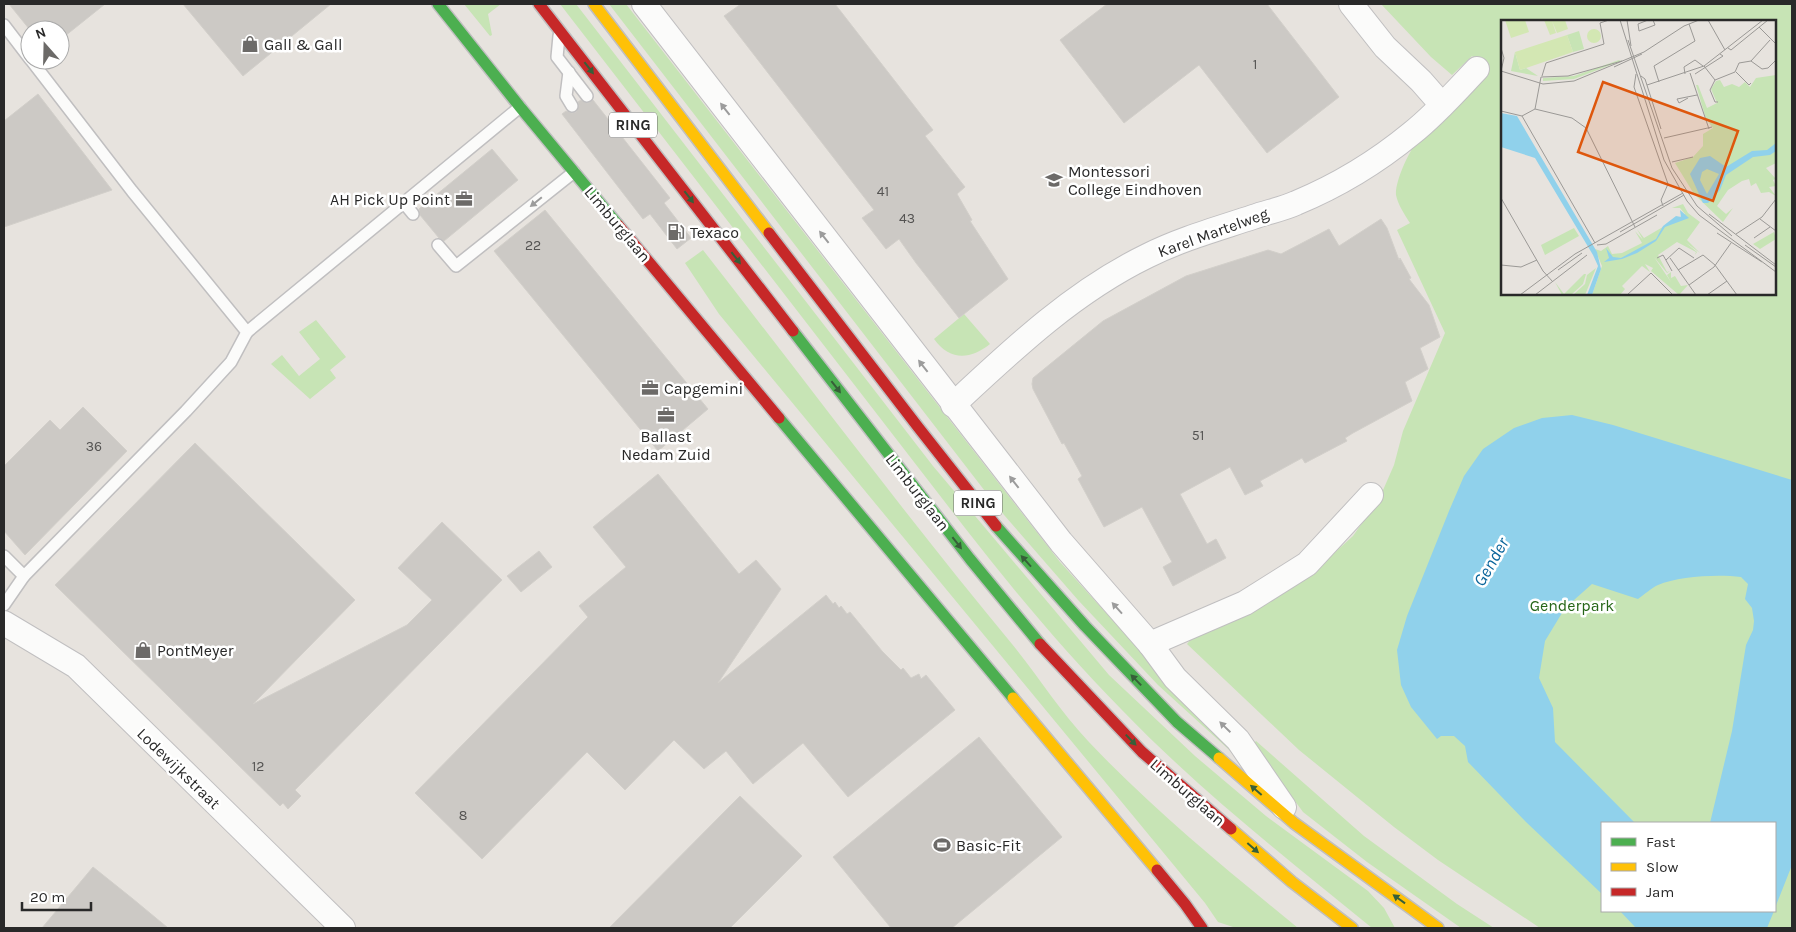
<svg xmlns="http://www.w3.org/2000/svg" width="1796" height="932" font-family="Karla,sans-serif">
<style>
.green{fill:#c7e4b5;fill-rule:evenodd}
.water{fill:#90d1eb}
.building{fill:#ccc9c5;stroke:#d2cfca}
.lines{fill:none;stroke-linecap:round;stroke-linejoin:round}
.lane-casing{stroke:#c0bfc0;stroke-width:14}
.street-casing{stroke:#c0bfc0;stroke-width:26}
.fast-casing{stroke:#c0bfc0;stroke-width:14}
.slow-casing{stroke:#c0bfc0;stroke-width:14}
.jam-casing{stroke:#c0bfc0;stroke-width:14}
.lane{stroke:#fbfbfa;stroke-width:11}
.street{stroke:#fbfbfa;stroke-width:24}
.fast{stroke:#4caf50;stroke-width:11}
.slow{stroke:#ffc107;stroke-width:11}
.jam{stroke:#c62828;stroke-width:11}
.oneway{fill:#375f39}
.oneway2{fill:#9c9c9c}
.labels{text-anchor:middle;stroke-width:5;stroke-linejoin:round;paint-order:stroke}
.number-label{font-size:14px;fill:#545352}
.shield{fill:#fff;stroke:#696969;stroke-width:1}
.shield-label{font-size:15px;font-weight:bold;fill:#292929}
.poi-label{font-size:16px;fill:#292929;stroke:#fff;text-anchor:start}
.street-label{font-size:16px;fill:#292929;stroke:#fff}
.park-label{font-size:16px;fill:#266618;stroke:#fff}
.water-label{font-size:18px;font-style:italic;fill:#0a659b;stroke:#fff}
.inset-road{fill:none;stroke:#9b9996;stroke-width:1}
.view{fill:#de570d;fill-opacity:0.15;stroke:#de570d;stroke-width:2.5}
.inset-edge{fill:none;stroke:#292929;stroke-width:2.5}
</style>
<rect width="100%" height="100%" fill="#e7e3de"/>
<g class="green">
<polygon points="464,4 501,4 488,14 492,35 490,36"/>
<path d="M 560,4 L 576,4 L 933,466 L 1109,675 L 1195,756 L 1266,816 L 1368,891 L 1384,908 L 1395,928 L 1372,928 C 1286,858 1198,789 1121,709 C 1065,652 1014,591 965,528 Z"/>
<polygon points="609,4 626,4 1060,562 1144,655 1222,732 1237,757 1158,685 1078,600 998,508"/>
<path d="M 1381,4 L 1792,4 L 1792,928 L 1540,928 L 1438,860 L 1394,827 L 1299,750 L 1187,644 L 1191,639 L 1322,564 L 1353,536 L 1380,497 L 1394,465 L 1403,431 L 1445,333 L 1397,230 L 1410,223 C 1405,215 1398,205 1396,195 C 1395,181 1409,152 1417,141 L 1419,143 L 1445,119 L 1488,71 L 1472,56 L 1452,75 L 1431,57 ZM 1502,21 L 1775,21 L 1775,294 L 1502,294 ZM 1602,823 L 1775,823 L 1775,911 L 1602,911 Z"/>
<path d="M 703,250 C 806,382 906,516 1012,644 C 1038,676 1059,710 1088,741 C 1152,809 1226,869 1298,928 L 1236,928 L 1218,922 L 1205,903 L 719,314 L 685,263 Z"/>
<path d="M 964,314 L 990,344 C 970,360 950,361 934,339 Z"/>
<polygon points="316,320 346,357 330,370 336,378 310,399 271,364 282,355 299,376 320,359 299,332"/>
<polygon points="1256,741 1364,836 1457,904 1494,928 1461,928 1367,862 1303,812 1253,744"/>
</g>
<g class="water">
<path d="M 1572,415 L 1613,425 L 1792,480 L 1792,865 L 1775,908 L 1775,823 L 1710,823 L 1732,731 L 1746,645 L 1753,630 L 1754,621 L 1752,608 L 1745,599 L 1748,584 L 1741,577 C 1719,574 1678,576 1658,585 C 1651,588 1644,595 1638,599 L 1592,584 L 1565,608 L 1545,641 L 1539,678 L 1553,708 L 1555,742 L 1635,823 L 1602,823 L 1602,894 L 1526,822 L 1468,762 L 1465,746 L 1454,736 L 1441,736 L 1437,739 L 1411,707 L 1401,685 L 1397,650 L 1407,616 L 1449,511 L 1464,476 L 1483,449 L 1514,428 L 1542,418 Z"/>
<polygon points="1620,911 1619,911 1774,911 1767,928 1636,928"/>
</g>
<g class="building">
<polygon points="9,4 105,4 60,40 60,30 30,30"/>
<polygon points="183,4 331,4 243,76"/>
<polygon points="741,4 835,4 933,130 925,136 965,187 957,194 972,220 970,221 1008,279 959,318 916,263 899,239 886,249 862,218 874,210 724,16"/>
<polygon points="1107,4 1267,4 1339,97 1267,153 1199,65 1124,123 1060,40"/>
<polygon points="38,94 112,190 4,227 4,121"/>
<polygon points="581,100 588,103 593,100 670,198 664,203 691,238 677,249 650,214 643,219 562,114 566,111 572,113 576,112 579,106 578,102"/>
<polygon points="492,149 518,180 444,241 439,238 420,215 419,209"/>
<polygon points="545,210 708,409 658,451 494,251"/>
<polygon points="1381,219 1387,228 1399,260 1400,258 1411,278 1409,279 1429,305 1440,337 1420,348 1428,369 1405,382 1412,401 1353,433 1345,438 1347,441 1305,463 1302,458 1260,481 1263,486 1245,495 1230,467 1180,494 1207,544 1216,539 1226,558 1173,586 1163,567 1172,562 1142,507 1104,527 1078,479 1082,476 1064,443 1062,444 1033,389 1032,384 1033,378 1103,321 1186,276 1268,250 1281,254 1329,229 1339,246"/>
<polygon points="83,407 127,451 25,555 4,531 4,466 50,420 60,430"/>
<polygon points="195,443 355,600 253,704 407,625 432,600 398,568 442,522 502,580 295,790 301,796 288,809 283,803 280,806 55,585"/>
<polygon points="658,474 739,574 756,560 781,589 718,683 826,595 833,604 835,602 839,608 841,606 847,614 850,612 882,651 901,670 903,668 911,678 919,674 921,679 926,675 955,710 848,797 803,743 753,784 726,751 704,769 674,740 625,790 587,752 482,859 415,793 588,617 579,606 626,567 593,527"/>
<polygon points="539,551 552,567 521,592 507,576"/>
<polygon points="979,737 1062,837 952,928 891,928 833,857"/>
<polygon points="740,796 802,856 730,928 609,928"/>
<polygon points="93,867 133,899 168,928 42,928"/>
</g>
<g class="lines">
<g class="lane-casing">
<g id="lane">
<polyline points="4,25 30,59"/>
<polyline points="559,36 557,57 587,96"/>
<polyline points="569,72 566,96 572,106"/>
<polyline points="404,203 413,214"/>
<polyline points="438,245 456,266 574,172"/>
<polyline points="247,332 520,107"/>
<polyline points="4,556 24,576"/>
<polyline points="4,605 24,576 186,411 231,362 247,332 132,191 31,60"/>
</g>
</g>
<g class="street-casing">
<g id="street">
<polyline points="644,4 1061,542 1150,644 1175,678 1238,740 1284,807"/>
<polyline points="1351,4 1385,47 1421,81 1442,105"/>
<path d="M 953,405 C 1013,349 1073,292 1147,256 C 1181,239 1217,229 1253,217 C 1267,212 1283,209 1296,203 C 1337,186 1378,161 1412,133 C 1436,114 1456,91 1477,69"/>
<polyline points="4,623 76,666 343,928"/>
<polyline points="1150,644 1245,603 1307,564 1371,495"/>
</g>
</g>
<g class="fast-casing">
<g id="fast">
<polyline points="438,4 520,107 618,225"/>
<polyline points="793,331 970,559 1040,644"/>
<polyline points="779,418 1013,698"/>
<polyline points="996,526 1085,626 1177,722 1219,758"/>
</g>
</g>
<g class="slow-casing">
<g id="slow">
<polyline points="594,4 769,233"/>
<polyline points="1013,698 1157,870"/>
<polyline points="1219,758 1294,823 1438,928"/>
<polyline points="1231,829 1292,882 1352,928"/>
</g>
</g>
<g class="jam-casing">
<g id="jam">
<polyline points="539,4 793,331"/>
<polyline points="618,225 779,418"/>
<polyline points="769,233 918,427 996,526"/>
<polyline points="1040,644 1142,752 1231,829"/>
<polyline points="1157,870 1185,904 1202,928"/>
</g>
</g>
<use href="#lane" class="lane"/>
<use href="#street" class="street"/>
<use href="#fast" class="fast"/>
<use href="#slow" class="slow"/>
<use href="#jam" class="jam"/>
</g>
<defs><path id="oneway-solid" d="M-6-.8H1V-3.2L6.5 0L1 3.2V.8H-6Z" transform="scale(1.25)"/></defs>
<g class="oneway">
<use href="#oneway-solid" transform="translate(589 68) rotate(52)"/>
<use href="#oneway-solid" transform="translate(689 197) rotate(52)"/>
<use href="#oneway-solid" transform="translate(736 258) rotate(52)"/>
<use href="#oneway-solid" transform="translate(836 387) rotate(52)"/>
<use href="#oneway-solid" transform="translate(957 543) rotate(52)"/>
<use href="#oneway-solid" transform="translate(1026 561) rotate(-132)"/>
<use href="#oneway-solid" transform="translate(1136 680) rotate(-134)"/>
<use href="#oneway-solid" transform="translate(1131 740) rotate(46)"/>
<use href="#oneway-solid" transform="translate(1256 790) rotate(-139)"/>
<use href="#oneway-solid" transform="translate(1253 848) rotate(41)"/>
<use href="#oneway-solid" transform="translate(1399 899) rotate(-144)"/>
</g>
<g class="oneway2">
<use href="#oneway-solid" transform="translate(725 109) rotate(-128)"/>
<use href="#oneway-solid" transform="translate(536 202) rotate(141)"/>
<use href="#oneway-solid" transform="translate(824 237) rotate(-128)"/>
<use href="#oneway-solid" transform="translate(923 366) rotate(-128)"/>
<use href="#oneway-solid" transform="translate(1014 482) rotate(-128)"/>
<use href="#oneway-solid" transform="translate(1117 608) rotate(-132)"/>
<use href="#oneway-solid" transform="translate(1225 727) rotate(-136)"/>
</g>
<defs>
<g id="shop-bare" transform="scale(1.35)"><path d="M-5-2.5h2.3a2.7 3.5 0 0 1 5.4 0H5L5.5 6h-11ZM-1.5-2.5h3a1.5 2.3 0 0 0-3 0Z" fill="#6c6a68" stroke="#fff" stroke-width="2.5" paint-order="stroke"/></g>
<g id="school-bare" transform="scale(1.35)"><path d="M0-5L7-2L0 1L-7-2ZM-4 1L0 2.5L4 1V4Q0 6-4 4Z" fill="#6c6a68" stroke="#fff" stroke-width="2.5" paint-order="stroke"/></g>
<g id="office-bare" transform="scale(1.35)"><path d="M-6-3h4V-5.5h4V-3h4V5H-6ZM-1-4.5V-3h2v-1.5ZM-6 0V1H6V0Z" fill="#6c6a68" stroke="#fff" stroke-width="2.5" paint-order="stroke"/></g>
<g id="fuel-bare" transform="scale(1.35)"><path d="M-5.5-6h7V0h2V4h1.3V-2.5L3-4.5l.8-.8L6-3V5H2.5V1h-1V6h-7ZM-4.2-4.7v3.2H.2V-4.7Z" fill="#6c6a68" stroke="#fff" stroke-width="2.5" paint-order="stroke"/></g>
<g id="stadium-bare" transform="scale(1.35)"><path d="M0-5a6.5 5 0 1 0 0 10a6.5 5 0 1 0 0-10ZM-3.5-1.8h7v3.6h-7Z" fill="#6c6a68" stroke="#fff" stroke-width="2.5" paint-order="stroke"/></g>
</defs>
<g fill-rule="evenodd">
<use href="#shop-bare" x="250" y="44"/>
<use href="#school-bare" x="1054" y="180"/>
<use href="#office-bare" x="464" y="199"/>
<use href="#fuel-bare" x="676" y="232"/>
<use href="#office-bare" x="650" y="388"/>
<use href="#office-bare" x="666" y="415"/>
<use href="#shop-bare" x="143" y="650"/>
<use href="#stadium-bare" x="942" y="845"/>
</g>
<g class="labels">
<g class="number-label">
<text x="1255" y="69">1</text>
<text x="883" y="196">41</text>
<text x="907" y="223">43</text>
<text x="533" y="250">22</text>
<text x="1198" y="440">51</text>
<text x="94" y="451">36</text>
<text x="258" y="771">12</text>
<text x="463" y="820">8</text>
</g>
<g class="shield">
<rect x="609" y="112.5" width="48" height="25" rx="4"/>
<rect x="954" y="490.5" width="48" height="25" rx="4"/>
</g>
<g class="shield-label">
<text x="633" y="130">RING</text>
<text x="978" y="508">RING</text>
</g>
<g class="poi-label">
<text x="264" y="50">Gall &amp; Gall</text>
<text x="1068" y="177">Montessori<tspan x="1068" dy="18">College Eindhoven</tspan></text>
<text x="450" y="205" text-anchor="end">AH Pick Up Point</text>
<text x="690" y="238">Texaco</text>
<text x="664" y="394">Capgemini</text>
<text x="666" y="442" text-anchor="middle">Ballast<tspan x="666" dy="18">Nedam Zuid</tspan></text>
<text x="157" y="656">PontMeyer</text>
<text x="956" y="851">Basic-Fit</text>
</g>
<g class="street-label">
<text transform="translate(618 224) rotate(50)" y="6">Limburglaan</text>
<text transform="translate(1213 232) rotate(-20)" y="6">Karel Martelweg</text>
<text transform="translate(918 492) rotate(52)" y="6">Limburglaan</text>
<text transform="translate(179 768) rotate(44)" y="6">Lodewijkstraat</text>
<text transform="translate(1188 792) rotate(41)" y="6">Limburglaan</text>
</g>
<g class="park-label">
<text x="1572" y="611">Genderpark</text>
</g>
<g class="water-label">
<text transform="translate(1491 562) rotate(-60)" y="6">Gender</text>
</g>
</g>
<g transform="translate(1501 20)">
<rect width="275" height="275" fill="#e7e3de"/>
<path d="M 78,11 L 83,29 L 72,32 L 66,15 ZM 14,32 L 19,50 L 25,48 L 37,56 L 10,51 ZM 118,40 L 120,41 L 73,59 L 42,61 L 42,58 L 73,56 ZM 275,55 L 275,143 L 265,148 L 275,159 L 272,160 L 275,166 L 268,167 L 275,176 L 268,172 L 260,173 L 255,163 L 250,166 L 248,159 L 241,161 L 227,170 L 216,186 L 225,194 L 232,188 L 222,202 L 193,174 L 174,143 L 192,137 L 202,126 L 202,114 L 212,108 L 205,99 L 195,65 L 197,65 L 206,88 L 216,83 L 210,69 L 215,61 L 219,60 L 223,67 L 231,64 L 238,67 L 244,62 L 249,67 L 255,58 ZM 182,184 L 187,193 L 199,202 L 186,220 L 199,233 L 184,222 L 196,232 L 194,235 L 195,232 L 176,222 L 157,235 L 166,252 L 169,251 L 166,253 L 153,237 L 170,262 L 166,255 L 170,252 L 170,258 L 174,256 L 180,266 L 187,265 L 178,275 L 150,251 L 152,248 L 144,244 L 149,252 L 141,246 L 121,266 L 124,269 L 119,275 L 91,275 L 101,246 L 94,229 L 100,231 L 107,226 L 111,234 L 121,233 L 141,223 L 134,211 L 142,220 L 136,209 L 143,218 L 184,194 L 179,188 L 171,188 ZM 73,208 L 78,216 L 44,235 L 40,225 ZM 273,212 L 275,219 L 259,229 L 252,224 ZM 95,248 L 84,275 L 72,275 L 84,264 L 86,255 ZM 83,254 L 85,254 L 82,264 L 70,275 L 61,275 L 54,262 L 63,274 Z" fill="#c7e4b5"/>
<path d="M 4,0 L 24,0 L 28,12 L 10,18 ZM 43,0 L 64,0 L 67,9 L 56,13 L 51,1 L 55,13 L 49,15 ZM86 16a7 7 0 1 1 14 0a7 7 0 1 1-14 0ZM 66,15 L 72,32 L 19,50 L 14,32 Z" fill="#d3e7b3"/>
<path d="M 0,93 L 16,96 L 96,232 L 100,249 L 91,275 L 86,275 L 97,246 L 92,235 L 34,138 L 0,127 ZM 275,123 L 275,131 L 269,135 L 252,137 L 225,155 L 219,170 L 207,183 L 202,183 L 189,154 L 199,138 L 209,136 L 225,147 L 251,131 L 266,130 ZM 206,149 L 218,154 L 206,174 L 199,160 L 201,152 ZM 179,190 L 188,198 L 164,207 L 155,221 L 136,233 L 121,239 L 103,242 L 108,238 L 105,228 L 112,237 L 120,238 L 155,219 L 162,206 L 175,196 L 180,197 Z" fill="#90d1eb" fill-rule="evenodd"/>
<path class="inset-road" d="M 119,0 L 163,140 L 186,181 L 198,195 L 275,252M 126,0 L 130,26M 147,0 L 137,4 L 138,11 L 154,5 L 152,0M 207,0 L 224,30M 258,7 L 275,24M 127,20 L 171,148 L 196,186 L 231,216M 0,28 L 3,38 L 0,51M 227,28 L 230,30 L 267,0M 250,41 L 269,20M 203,46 L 214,60 L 234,52 L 238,43 L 250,41 L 261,49 L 267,48 L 275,40M 113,47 L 141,34M 0,51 L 42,64 L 73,61 L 143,32 L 183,6 L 198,0M 235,52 L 248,65 L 250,63M 189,53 L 208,109M 135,54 L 133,67 L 167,164 L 160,180 L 162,186M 184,54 L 183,47 L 194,40 L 202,46M 194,54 L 222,36 L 219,34M 41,56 L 45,43 L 103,24 L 99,3 L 108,0M 140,56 L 144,59 L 160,109M 214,60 L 209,70 L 214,82 L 217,82M 158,62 L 153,46 L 194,21 L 188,4M 146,65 L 203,46 L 262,0M 187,78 L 178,83 L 176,79 L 196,75M 34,89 L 71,98 L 85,108 L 134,207M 0,91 L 21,96M 21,96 L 94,223M 21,96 L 34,89 L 40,57 L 67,56 L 121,41M 163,118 L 211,107M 171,142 L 192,137M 0,178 L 42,251 L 52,262M 208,194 L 275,245M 259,199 L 275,211M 119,212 L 183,175M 216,213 L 261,242M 235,214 L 261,197 L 275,179M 253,218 L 269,207M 96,225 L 105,224 L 156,195M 244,225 L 275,247M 156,238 L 162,235 L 171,251M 169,238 L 195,275M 165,240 L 178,228 L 193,238M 0,245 L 20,247 L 36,240M 57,250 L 81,233M 177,250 L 202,235 L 214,245 L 236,275M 188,265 L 213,247 L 230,223M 19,275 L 74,234 L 182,173M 34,275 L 86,235M 126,275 L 150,253 L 172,275M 206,275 L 226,261"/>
<path class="view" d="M 102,62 L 237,111 L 212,181 L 77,132 Z"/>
<rect width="275" height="275" class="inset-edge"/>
</g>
<rect width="1796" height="932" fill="none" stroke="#292929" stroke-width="10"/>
<rect x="1601" y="822" width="175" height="90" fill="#ffffff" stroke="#a9a9a9"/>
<rect x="1611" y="838" width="25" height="8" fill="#4caf50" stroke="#a9a9a9"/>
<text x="1646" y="847" font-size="15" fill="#292929">Fast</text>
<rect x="1611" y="863" width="25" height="8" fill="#ffc107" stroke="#a9a9a9"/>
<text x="1646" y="872" font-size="15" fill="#292929">Slow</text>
<rect x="1611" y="888" width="25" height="8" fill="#c62828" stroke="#a9a9a9"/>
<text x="1646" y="897" font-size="15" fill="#292929">Jam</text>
<g transform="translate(45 45) rotate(340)"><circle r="24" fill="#ffffff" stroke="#a9a9a9"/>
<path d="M0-4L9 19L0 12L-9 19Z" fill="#6c6a68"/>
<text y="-8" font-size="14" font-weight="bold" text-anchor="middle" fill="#292929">N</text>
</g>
<path d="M22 902v8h69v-8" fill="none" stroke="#292929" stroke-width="2.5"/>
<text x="30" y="902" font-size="15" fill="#292929" stroke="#ffffff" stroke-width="4" paint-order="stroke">20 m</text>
</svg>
